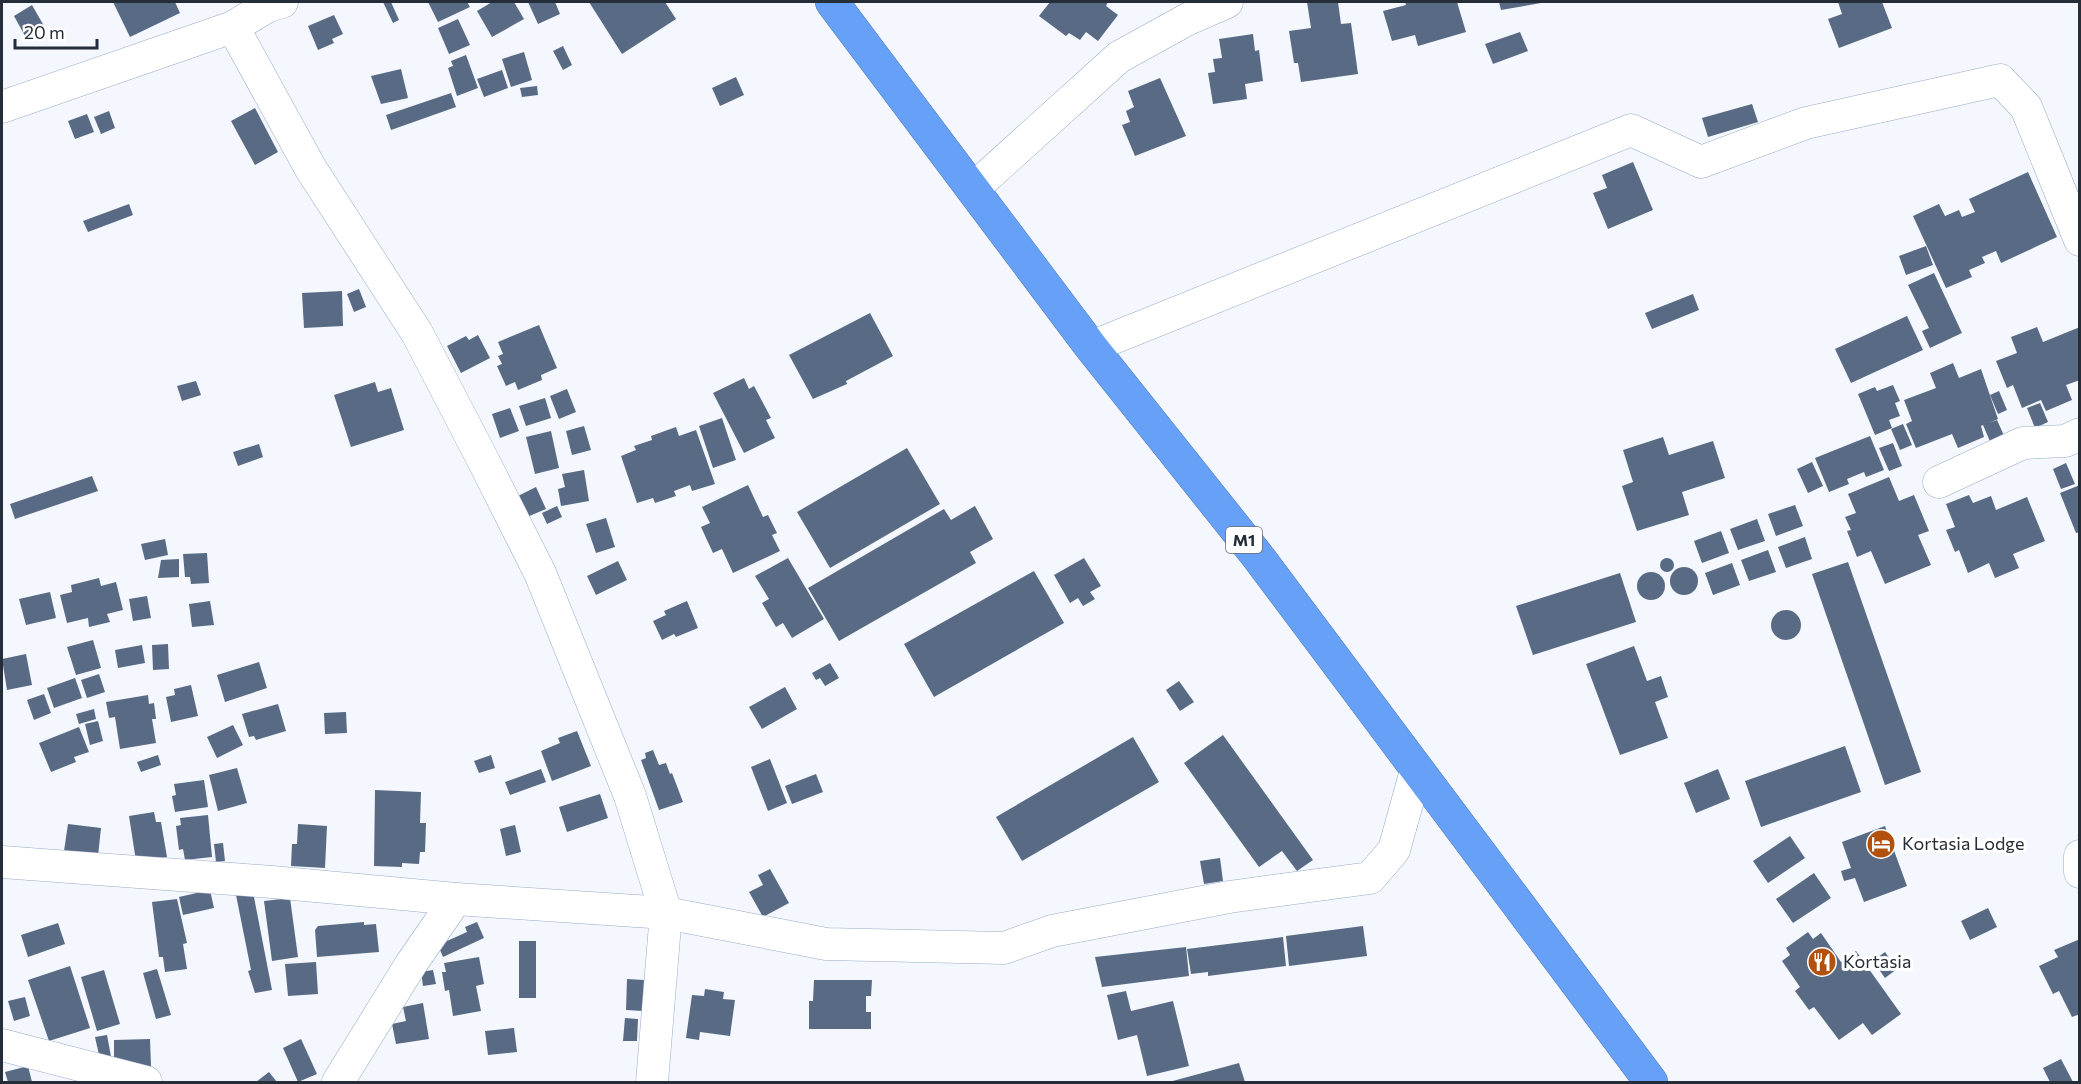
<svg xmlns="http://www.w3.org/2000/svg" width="2081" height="1084" font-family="Commissioner,sans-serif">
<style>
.building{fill:#596a84}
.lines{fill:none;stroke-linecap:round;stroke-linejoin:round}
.minor-casing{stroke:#98abc7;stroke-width:33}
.highway-casing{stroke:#5078b4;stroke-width:34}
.minor{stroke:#fff;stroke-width:32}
.highway{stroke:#67a1f7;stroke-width:33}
.labels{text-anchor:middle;stroke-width:6;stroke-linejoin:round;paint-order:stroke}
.shield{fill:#fff;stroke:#666c74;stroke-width:1.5}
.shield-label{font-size:16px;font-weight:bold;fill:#252d38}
.poi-label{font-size:18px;fill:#252d38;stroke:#fff;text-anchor:start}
</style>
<rect width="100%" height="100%" fill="#f4f8fe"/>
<g class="building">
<polygon points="113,2 175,2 180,13 130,37"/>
<polygon points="383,2 391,2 399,20 393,23"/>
<polygon points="428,2 467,2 470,7 438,22"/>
<polygon points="492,2 514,2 524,19 492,37 477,11"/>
<polygon points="528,2 555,2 560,14 538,24"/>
<polygon points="589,2 665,2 676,19 622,54"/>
<polygon points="1050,2 1108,2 1106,6 1118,15 1098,41 1086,32 1080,40 1069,33 1066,36 1039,16"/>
<polygon points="1307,2 1338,2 1341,24 1351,23 1358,74 1301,82 1298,63 1294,63 1289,31 1311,28"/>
<polygon points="1405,2 1457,2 1466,32 1418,46 1415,35 1392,41 1383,11 1406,5"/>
<polygon points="1499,2 1541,2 1541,3 1501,10"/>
<polygon points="1838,2 1882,2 1892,28 1839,48 1828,19 1842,14"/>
<polygon points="32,5 44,26 25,36 14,16"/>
<polygon points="334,15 343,34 332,39 334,43 318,50 308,26"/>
<polygon points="458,19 470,45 449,54 438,28"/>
<polygon points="1520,32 1528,51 1493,64 1485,44"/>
<polygon points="1253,34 1255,51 1259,50 1263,81 1245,84 1247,99 1213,104 1208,73 1215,72 1213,59 1222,58 1219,39"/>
<polygon points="563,46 572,65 563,70 553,51"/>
<polygon points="524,52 532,80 511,87 502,59"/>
<polygon points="466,55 478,88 457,96 448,68 453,66 451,61"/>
<polygon points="401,69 408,98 381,104 371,76"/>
<polygon points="502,70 508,88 484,97 477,79"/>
<polygon points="736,77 744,95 720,106 712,88"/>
<polygon points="1160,78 1186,136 1135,156 1122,125 1130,122 1126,111 1134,107 1128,91"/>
<polygon points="537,86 538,95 522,97 520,88"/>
<polygon points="451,93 456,107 391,130 386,115"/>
<polygon points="1752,104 1758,122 1708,137 1702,118"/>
<polygon points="255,108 278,152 255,165 231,121"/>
<polygon points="109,111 115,128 101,134 94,117"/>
<polygon points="87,114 94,132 75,139 68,121"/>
<polygon points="1633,162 1653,210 1608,229 1593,193 1607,188 1602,175"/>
<polygon points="2028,172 2057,237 2001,263 1996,251 1982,257 1985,263 1969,270 1972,277 1946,288 1913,216 1939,204 1945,216 1959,210 1962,217 1975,212 1969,199"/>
<polygon points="129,204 133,215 88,232 83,221"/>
<polygon points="1926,246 1933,265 1906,275 1899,256"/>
<polygon points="1934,273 1962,333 1930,348 1922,331 1929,328 1908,285"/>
<polygon points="359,289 366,307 354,312 347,294"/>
<polygon points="342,291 343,326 304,328 302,293"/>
<polygon points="1693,294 1699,310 1652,329 1645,313"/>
<polygon points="870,313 893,356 846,381 847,384 813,399 789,355"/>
<polygon points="1907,316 1923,350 1851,383 1835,349"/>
<polygon points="539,325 557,368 541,375 542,380 518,390 515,382 506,386 497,366 502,364 498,356 503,354 498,342"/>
<polygon points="2037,327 2043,342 2080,327 2080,380 2066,385 2072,400 2046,411 2041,400 2022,408 2013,385 2007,388 1996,361 2017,353 2011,337"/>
<polygon points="478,335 490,358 461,373 447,346 466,336 469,340"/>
<polygon points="1953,363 1959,378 1981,369 1998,419 1989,423 1997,420 2006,440 1992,446 1983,425 1981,426 1984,437 1958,448 1952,434 1916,448 1906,424 1912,421 1904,400 1936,388 1930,373"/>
<polygon points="744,378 749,389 754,386 771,418 766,420 775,438 744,453 713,393"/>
<polygon points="196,381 201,395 182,401 177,386"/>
<polygon points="375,382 378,392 391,388 404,430 351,447 334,395"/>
<polygon points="1893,385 1900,401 1895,403 1900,416 1889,420 1892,428 1875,435 1858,394 1875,387 1877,391"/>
<polygon points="567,389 576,412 559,419 550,396"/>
<polygon points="1999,391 2007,410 1998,414 1990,395"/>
<polygon points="545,398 551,418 526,426 519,406"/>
<polygon points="2040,403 2048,422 2035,428 2027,408"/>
<polygon points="510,408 519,431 500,438 492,414"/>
<polygon points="722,418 736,460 713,468 699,426"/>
<polygon points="1903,424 1912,445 1900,450 1891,429"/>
<polygon points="584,426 591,450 572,455 566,431"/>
<polygon points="676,427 679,436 696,430 715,484 692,491 690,485 674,491 676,496 655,503 653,498 637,503 621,456 636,450 634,446 652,440 651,436"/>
<polygon points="551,431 559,468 535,474 526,437"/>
<polygon points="1870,436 1884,470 1866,477 1864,472 1847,479 1849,484 1829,492 1815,458"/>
<polygon points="1663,437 1669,455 1713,441 1725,478 1682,492 1689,515 1637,531 1622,486 1633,482 1623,450"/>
<polygon points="1893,443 1902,466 1889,471 1879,448"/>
<polygon points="259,444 263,457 238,466 233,452"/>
<polygon points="907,448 940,504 830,568 797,512"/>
<polygon points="1812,462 1823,486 1808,493 1797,469"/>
<polygon points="2066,463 2075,484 2061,489 2053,469"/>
<polygon points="584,470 589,501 561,506 558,489 565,487 562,474"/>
<polygon points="92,476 98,491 15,519 10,504"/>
<polygon points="1889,477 1899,501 1914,495 1929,531 1918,535 1931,565 1885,584 1871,551 1857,557 1847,531 1851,530 1845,517 1856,513 1848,494"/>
<polygon points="748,485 763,517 768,515 777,533 772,535 780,551 733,573 722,549 713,553 701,527 710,523 702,507"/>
<polygon points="2080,485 2080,532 2076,533 2060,493"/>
<polygon points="536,487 546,509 527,517 518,496"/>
<polygon points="1969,495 1973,503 1991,496 1996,510 2027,497 2045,541 2013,554 2019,568 1995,578 1989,563 1968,573 1959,550 1955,552 1946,530 1955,527 1946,504"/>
<polygon points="1795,505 1803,526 1776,536 1768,514"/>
<polygon points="557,506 562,517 547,524 542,513"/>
<polygon points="975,506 993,539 970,552 976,563 839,641 808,588 944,509 951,520"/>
<polygon points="606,518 615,547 596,553 586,524"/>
<polygon points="1757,519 1765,541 1738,550 1730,529"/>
<polygon points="1721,531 1729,553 1702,563 1694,541"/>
<polygon points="1805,537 1812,559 1786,568 1778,547"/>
<polygon points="165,539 168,555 145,560 141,544"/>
<polygon points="1768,550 1776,572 1749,581 1741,560"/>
<polygon points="207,553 209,583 191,584 190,577 185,577 183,554"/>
<polygon points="788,558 824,619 792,638 783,623 776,627 762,603 769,599 755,576"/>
<polygon points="1084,558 1101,586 1090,592 1095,599 1083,606 1078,598 1070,603 1054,575"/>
<circle cx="1667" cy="565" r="7"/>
<polygon points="179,559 179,577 158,578 161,560"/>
<polygon points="618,561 627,580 596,595 587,576"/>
<polygon points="1848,562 1921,772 1885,785 1812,574"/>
<polygon points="1732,563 1740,585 1713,595 1705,573"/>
<circle cx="1684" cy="581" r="14"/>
<polygon points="1034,571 1064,623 934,697 904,644"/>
<circle cx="1651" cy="586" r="14"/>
<polygon points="1620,573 1636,622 1533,655 1516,606"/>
<polygon points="99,578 101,586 116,582 123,610 107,614 110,622 89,627 88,618 67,623 60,595 72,592 71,585"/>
<polygon points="50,592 56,618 26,625 19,599"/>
<polygon points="147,596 151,618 133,621 129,599"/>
<polygon points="210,601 214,625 192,627 189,604"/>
<polygon points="687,601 698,628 676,637 674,634 662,640 653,621 666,615 664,611"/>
<circle cx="1786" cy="625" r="15"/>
<polygon points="93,640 101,668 76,675 67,647"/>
<polygon points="168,644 169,669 153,670 152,645"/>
<polygon points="142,645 145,663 118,668 115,650"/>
<polygon points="1634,646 1647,681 1661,676 1668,697 1655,702 1668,738 1620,755 1586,664"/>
<polygon points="26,654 32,685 7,690 2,659"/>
<polygon points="259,662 267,688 225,702 217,675"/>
<polygon points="830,663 839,678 825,686 820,678 816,680 812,673"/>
<polygon points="99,674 105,692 87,698 81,680"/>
<polygon points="75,678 82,698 54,708 47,688"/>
<polygon points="1179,681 1194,702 1180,711 1166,690"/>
<polygon points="191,685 198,716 171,722 166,697 175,695 174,689"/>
<polygon points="785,687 797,709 762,729 749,707"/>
<polygon points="44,694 51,713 34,720 27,700"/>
<polygon points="148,695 149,704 154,703 156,719 152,719 156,743 120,749 115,717 109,718 106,702"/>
<polygon points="278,704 286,731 256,740 254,736 249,737 242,714"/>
<polygon points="94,709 96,719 79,724 76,714"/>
<polygon points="346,712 347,733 325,734 324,713"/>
<polygon points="98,721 103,741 90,745 85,724"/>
<polygon points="233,725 243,745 217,758 207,737"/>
<polygon points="79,727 89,752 74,757 76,762 51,772 39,743"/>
<polygon points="577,731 591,766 552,781 541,751 560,743 558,738"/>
<polygon points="1223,735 1313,860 1297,871 1282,851 1259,867 1184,763"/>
<polygon points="1133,737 1159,782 1022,861 996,817"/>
<polygon points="1845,746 1861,792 1761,827 1745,781"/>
<polygon points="653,750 659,765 666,763 670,774 672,773 683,802 659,810 641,760 646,758 645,753"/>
<polygon points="158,755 161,765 141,772 137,762"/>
<polygon points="491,755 495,768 479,773 474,761"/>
<polygon points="770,759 787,803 768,811 751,767"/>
<polygon points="237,768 247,803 218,811 209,775"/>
<polygon points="541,769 546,782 510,795 505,782"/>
<polygon points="1718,769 1730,799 1696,813 1684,783"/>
<polygon points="816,774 823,792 792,804 785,786"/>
<polygon points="204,780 208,807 175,812 172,796 176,795 174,784"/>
<polygon points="375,790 421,792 420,823 426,823 425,852 420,852 419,864 402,863 402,867 374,866"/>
<polygon points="600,794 608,818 567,832 559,807"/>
<polygon points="154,812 156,822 161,822 167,857 136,861 129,816"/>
<polygon points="208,815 212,857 185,860 183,849 179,850 176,826 181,825 180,818"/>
<polygon points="68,824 101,828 98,856 64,851"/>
<polygon points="298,824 327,826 325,868 291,866 292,844 297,844"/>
<polygon points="515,825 521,852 506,856 500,829"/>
<polygon points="1885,826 1907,886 1864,902 1855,878 1844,881 1841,871 1851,868 1842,842"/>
<polygon points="1790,836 1805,858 1768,883 1753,861"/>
<polygon points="223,843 225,861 216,862 214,844"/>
<polygon points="1220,858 1223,881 1204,884 1200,861"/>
<polygon points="770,869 789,903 763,917 749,892 763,885 758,875"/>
<polygon points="1814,873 1831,898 1793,923 1776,899"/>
<polygon points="210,890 214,908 183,915 179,897"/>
<polygon points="253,892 272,990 255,993 248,971 251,970 236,895"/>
<polygon points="290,898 298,957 272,961 264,901"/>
<polygon points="177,899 187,943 183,944 187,969 165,972 163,957 159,957 152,902"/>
<polygon points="1988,908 1997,927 1970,940 1961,921"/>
<polygon points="364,922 364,925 376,924 379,952 317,957 315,930 318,926"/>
<polygon points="477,922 484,938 443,957 438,945 467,932 465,927"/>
<polygon points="58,923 65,944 28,957 21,935"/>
<polygon points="1363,926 1367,956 1289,966 1286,936"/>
<polygon points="1808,932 1813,939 1821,933 1841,962 1856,951 1901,1014 1872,1035 1863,1023 1839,1040 1814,1007 1809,1010 1795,991 1800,987 1782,961 1790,955 1786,948"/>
<polygon points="1283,937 1286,966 1208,976 1208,972 1191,974 1187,949"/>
<polygon points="2080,939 2080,1014 2072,1017 2059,991 2053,994 2039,966 2058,957 2054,950"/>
<rect x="519" y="941" width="17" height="57"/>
<polygon points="1186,947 1189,976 1102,987 1095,957"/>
<polygon points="1885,952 1897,969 1885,978 1873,961"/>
<polygon points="479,957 484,984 476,986 481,1011 453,1016 449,990 445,991 442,972 446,972 444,963"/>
<polygon points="316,962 318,994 288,996 285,964"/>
<polygon points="70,966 90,1028 49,1041 28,980"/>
<polygon points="157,969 171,1015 156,1019 143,973"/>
<polygon points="104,970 120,1024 97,1031 81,977"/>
<polygon points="433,970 436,984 423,986 421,972"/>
<polygon points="627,979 644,980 643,1011 626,1010"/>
<polygon points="814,980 872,980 871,996 866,996 866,1012 871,1012 871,1029 809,1029 809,1001 813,1001"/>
<polygon points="705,989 724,992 723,999 735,1000 730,1036 700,1032 699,1040 686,1038 692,995 704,996"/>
<polygon points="1126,991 1131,1011 1173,1001 1189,1066 1147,1076 1137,1035 1118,1040 1107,995"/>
<polygon points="25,997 30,1016 14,1021 8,1001"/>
<polygon points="423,1003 429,1039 396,1044 392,1024 406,1021 403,1007"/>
<polygon points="625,1018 638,1019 637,1041 623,1041"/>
<polygon points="514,1028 517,1052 488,1055 485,1031"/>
<polygon points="107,1035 112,1062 101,1064 95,1037"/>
<polygon points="150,1039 151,1066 114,1068 114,1040"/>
<polygon points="301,1039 317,1074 298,1082 283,1048"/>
<polygon points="2061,1059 2073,1082 2050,1082 2043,1068"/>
<polygon points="1239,1063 1245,1082 1169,1082"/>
<polygon points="28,1066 32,1082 8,1082 5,1072"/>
<polygon points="269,1072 277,1082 256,1082"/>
</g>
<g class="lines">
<g class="minor-casing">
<g id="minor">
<polyline points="233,27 311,169 417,333 482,458 540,573 630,796 666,913 652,1082"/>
<polyline points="2,107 233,27 268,6 282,2"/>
<polyline points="973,189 1119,57 1188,19 1227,2"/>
<polyline points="1091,347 1631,130 1701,162 1806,123 2000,80 2026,107 2080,240"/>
<polyline points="1939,482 2023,443 2065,441 2080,434"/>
<polyline points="2080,856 2080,872"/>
<polyline points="2,862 272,882 456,899 666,913 826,944 1004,948 1052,931 1229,897 1370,878 1394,850 1416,771"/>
<polyline points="2,1045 146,1082"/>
<polyline points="338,1082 411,964 456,899"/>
</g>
</g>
<g class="highway-casing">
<polyline id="highway" points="832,2 1091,347 1259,558 1651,1082"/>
</g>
<use href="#minor" class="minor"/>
<use href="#highway" class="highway"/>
</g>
<defs>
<g id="hotel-disc" transform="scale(1.5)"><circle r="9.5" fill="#b2510d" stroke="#fff"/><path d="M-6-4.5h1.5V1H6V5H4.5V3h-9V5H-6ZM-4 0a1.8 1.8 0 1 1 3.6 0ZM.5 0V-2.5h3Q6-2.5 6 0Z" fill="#fff"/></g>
<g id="restaurant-disc" transform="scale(1.5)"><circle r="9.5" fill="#b2510d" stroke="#fff"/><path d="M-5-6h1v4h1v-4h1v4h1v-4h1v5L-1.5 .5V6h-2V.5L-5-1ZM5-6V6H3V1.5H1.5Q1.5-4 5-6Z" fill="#fff"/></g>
</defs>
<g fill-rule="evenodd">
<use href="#hotel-disc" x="1881" y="844"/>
<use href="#restaurant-disc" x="1822" y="962"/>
</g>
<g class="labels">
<rect class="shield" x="1226" y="527" width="36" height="26" rx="4.5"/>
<g class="shield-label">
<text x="1244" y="546">M1</text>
</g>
<g class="poi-label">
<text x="1902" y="850">Kortasia Lodge</text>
<text x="1843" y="968">Kortasia</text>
</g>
</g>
<rect width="2081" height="1084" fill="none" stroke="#252d38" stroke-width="6"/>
<path d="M15 39v9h82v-9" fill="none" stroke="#252d38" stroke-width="3"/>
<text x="24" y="39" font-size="18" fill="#252d38" stroke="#ffffff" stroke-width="4.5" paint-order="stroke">20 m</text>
</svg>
